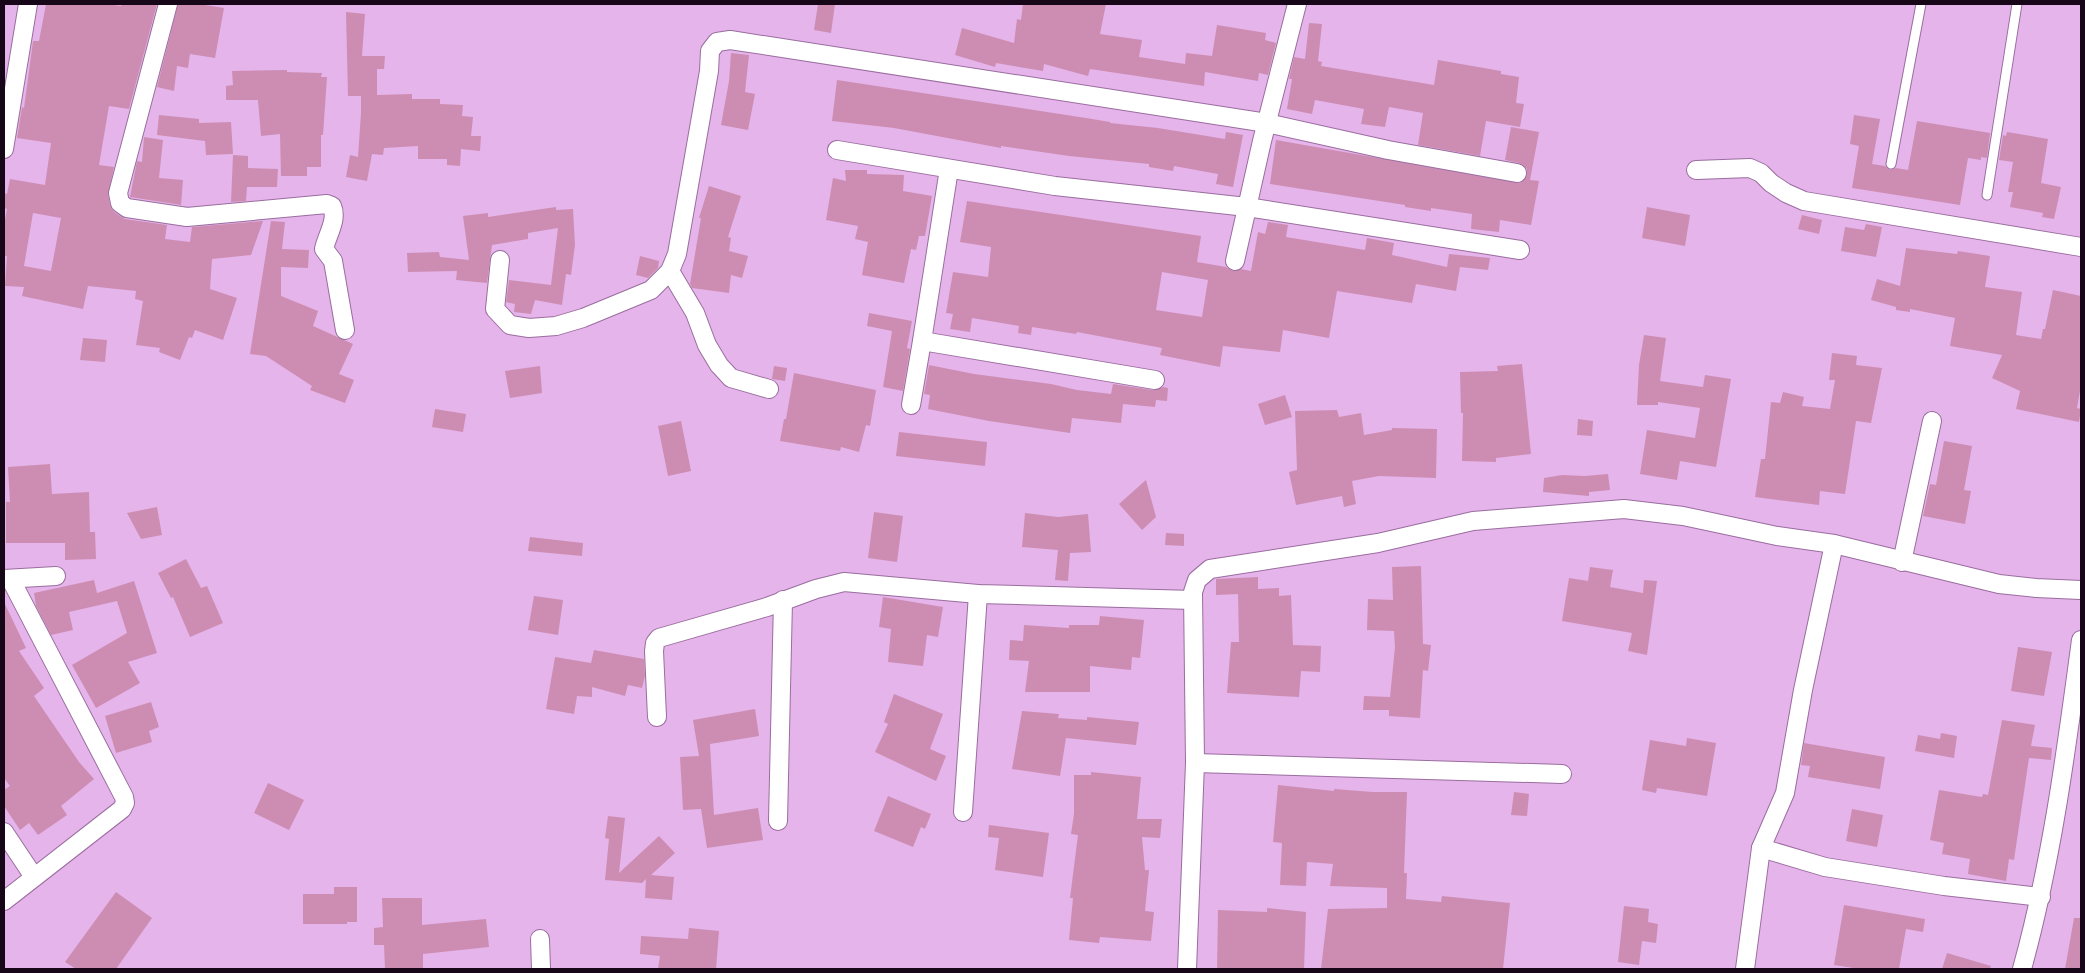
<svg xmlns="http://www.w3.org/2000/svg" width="2085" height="973" font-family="'Sofia Sans Condensed',sans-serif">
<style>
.building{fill:#cd8db3;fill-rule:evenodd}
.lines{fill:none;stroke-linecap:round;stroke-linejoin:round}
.lane-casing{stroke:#9a6d9f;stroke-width:11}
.street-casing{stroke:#9a6d9f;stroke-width:20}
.lane{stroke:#fff;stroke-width:9}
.street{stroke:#fff;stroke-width:18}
</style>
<rect width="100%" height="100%" fill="#e5b4ea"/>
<g class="building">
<path d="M 46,4 L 107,4 L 121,6 L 122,4 L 157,4 L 129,109 L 109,106 L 99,165 L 114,167 L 108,195 L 110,205 L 114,212 L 125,219 L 167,225 L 165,239 L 190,242 L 192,227 L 263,221 L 251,255 L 212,259 L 210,289 L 237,298 L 223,340 L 195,330 L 192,338 L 189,337 L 180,360 L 159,352 L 160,348 L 136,345 L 143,301 L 135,299 L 136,291 L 88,286 L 83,309 L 22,296 L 24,287 L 5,286 L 7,256 L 4,256 L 4,225 L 7,209 L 4,208 L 4,193 L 7,194 L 10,179 L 45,185 L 51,143 L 17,138 L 22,107 L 24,108 L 33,41 L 39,41 ZM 33,213 L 61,218 L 51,271 L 24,266 Z"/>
<polygon points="178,4 199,4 224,8 215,58 190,54 188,68 177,66 174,91 157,87"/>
<polygon points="818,4 835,4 831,33 814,30"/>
<polygon points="1023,4 1106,4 1100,34 1142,40 1139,57 1185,64 1186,53 1212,56 1217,25 1266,33 1265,40 1276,43 1268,75 1259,73 1258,81 1205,72 1204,86 1090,69 1088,76 1044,64 1043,71 996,63 995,67 955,55 962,28 1014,43 1017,19 1021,20"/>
<polygon points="346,12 365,14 362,56 385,56 384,69 377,69 377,95 412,94 412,99 440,99 440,104 463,105 462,116 473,117 471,136 481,136 480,151 461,149 460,166 447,165 447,159 418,159 418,146 384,148 383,155 372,154 367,181 346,177 350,155 358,157 361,113 361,96 348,96"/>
<polygon points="1309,23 1322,24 1318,61 1322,62 1321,66 1434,85 1438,60 1501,71 1501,74 1519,77 1516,103 1524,104 1520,127 1486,121 1480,156 1418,145 1423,113 1389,107 1385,127 1361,124 1364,109 1315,100 1312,114 1287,109 1292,79 1289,79 1294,57 1305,59"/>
<polygon points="731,53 749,55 745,92 755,94 748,130 721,125 729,81"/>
<polygon points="287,70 287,72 322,73 321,77 327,77 323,135 321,135 321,167 307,167 307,176 281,176 280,134 261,136 258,100 226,100 226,86 233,85 232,71"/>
<polygon points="837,80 1086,118 1110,122 1110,123 1158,128 1225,139 1226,132 1243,135 1233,187 1216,184 1218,174 1174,166 1173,171 1149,167 1149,164 1069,156 1001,146 1001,148 894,128 832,121"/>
<polygon points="159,115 199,119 199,123 231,122 233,154 206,155 205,141 157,135"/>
<polygon points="1854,115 1880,119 1872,164 1885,166 1890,170 1896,168 1908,170 1917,121 1990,133 1987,158 1981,157 1981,160 1968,158 1960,205 1852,188 1859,146 1850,144"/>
<polygon points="1511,127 1539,132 1530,180 1539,181 1531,225 1500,220 1499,232 1471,229 1472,214 1431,208 1431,211 1405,207 1405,205 1270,184 1276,140 1520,183 1527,175 1527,169 1519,163 1505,160"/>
<polygon points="2007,132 2048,139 2041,183 2061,187 2054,219 2042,217 2043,213 2010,207 2013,192 2008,192 2013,162 1999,160 2003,135 2006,136"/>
<polygon points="144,137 163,140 159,178 183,180 181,205 130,197 137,161 142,162"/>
<polygon points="233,155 248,156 248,168 278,169 277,187 247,187 246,201 231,202"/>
<polygon points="845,170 867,170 867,174 904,175 903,191 932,196 925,236 919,236 916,250 911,249 904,283 862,275 868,242 855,239 858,226 826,220 833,178 846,181"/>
<polygon points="709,186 741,196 728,237 731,238 729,251 748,256 742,278 731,275 729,293 692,288 690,284 701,218 699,218"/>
<path d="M 967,201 L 1201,236 L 1197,262 L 1226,267 L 1233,271 L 1241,269 L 1251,271 L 1258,232 L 1265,234 L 1268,222 L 1288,225 L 1286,237 L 1365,250 L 1367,238 L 1394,243 L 1392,255 L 1447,267 L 1449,254 L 1490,258 L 1488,270 L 1460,267 L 1456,291 L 1416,284 L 1412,303 L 1337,291 L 1329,338 L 1283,330 L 1280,352 L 1223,346 L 1220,367 L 1160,355 L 1162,348 L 1077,332 L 1076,334 L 1032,327 L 1031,335 L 1018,333 L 1019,326 L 972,318 L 970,332 L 950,329 L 953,314 L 946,313 L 953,272 L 988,277 L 991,247 L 960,242 ZM 1162,272 L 1208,280 L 1202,317 L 1156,310 Z"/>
<polygon points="556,207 556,210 573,209 575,245 571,275 566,274 562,305 535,300 531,314 514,312 515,304 506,302 509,280 551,285 558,228 528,233 528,239 492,245 487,283 456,280 457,271 408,272 407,253 439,252 440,257 469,260 463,216 488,213 488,217"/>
<polygon points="1647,207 1690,215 1685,246 1642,238"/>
<polygon points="1802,215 1822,220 1819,234 1798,229"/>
<polygon points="271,221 285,222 282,249 309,250 308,268 281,267 281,296 318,311 313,326 353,344 339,374 354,380 345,403 310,390 312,386 266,356 250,354"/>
<polygon points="1866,224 1882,227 1876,257 1841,251 1845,227 1864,230"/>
<polygon points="1906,248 1957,254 1958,251 1990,256 1985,287 2022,292 2016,335 2041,339 2043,329 2045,329 2053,290 2081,296 2081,385 2077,408 2081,409 2079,422 2016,409 2020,391 1992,378 2002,355 1950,346 1955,318 1910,309 1910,312 1896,310 1896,307 1871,300 1877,279 1900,286"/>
<polygon points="640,256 659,261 658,268 648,278 636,275"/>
<polygon points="869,313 912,321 907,348 910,349 903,391 883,387 892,331 867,326"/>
<polygon points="1644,335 1666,338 1660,381 1703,387 1705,375 1731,379 1716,467 1680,461 1677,480 1640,474 1647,430 1695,438 1700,408 1658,402 1658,405 1637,405 1639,365"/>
<polygon points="83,338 107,340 105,362 80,360"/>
<polygon points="1832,353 1857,356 1856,365 1882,368 1871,423 1856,421 1845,494 1820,491 1819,505 1755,497 1761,459 1765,459 1771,402 1780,403 1783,392 1804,397 1802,406 1830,409 1835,380 1829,380"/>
<polygon points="1522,364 1531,454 1496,458 1496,462 1462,461 1463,413 1461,413 1460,372 1498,371 1497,366"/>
<polygon points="929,365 974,374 1051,384 1077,390 1111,394 1113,384 1153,390 1163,387 1168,388 1167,401 1156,400 1155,407 1123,404 1121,423 1072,418 1070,433 989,421 928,409 930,395 924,394"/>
<polygon points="540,366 542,393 510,398 505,371"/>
<polygon points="774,366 787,368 785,381 772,379"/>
<polygon points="794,373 876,390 870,426 866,425 859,452 841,447 840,451 780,441 784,419 786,419"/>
<polygon points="1285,395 1292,417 1265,425 1258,404"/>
<polygon points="435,409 466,414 463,432 432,427"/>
<polygon points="1337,410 1339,417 1361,413 1364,435 1392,430 1392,428 1437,429 1436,478 1379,476 1352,481 1356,504 1344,507 1342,496 1296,505 1289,472 1297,470 1295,411"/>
<polygon points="1578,419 1593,421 1592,436 1577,435"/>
<polygon points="681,421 691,471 668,476 658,426"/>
<polygon points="899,432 987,442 985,466 896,456"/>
<polygon points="1944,441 1972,446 1964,490 1971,491 1965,524 1923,516 1930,484 1936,485"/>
<polygon points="50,464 52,494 89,492 90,532 95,532 96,559 65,560 65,543 6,543 6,502 10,502 8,467"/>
<polygon points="1608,474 1610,490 1589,492 1589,496 1543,492 1544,478 1562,475 1585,476"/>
<polygon points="1146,480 1156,517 1142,530 1119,504"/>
<polygon points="157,507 162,535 141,539 127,513"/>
<polygon points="874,512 903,516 897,562 868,558"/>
<polygon points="1025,513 1058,517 1088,514 1091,552 1070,553 1068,581 1055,580 1058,550 1022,547"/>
<polygon points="1166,533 1184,534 1184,546 1165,545"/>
<polygon points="530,537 583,543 582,556 528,551"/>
<polygon points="186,559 201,588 207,586 223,623 190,637 173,597 171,598 158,573"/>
<polygon points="1421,566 1423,644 1431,645 1428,671 1423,670 1420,718 1389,716 1389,710 1363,710 1364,696 1390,697 1395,647 1394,631 1367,630 1368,599 1393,600 1392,567"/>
<polygon points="1590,567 1613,570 1610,587 1643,593 1644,580 1657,581 1647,655 1628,651 1632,633 1562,621 1569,578 1588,581"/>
<polygon points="1258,577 1258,589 1279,588 1279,596 1291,595 1293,645 1321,646 1320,672 1301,671 1299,697 1227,693 1231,642 1239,642 1238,594 1216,595 1216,579"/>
<polygon points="94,580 97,593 134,581 157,653 128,662 140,683 96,708 72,665 127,633 117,601 69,612 73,630 51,635 36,606 34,593"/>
<polygon points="534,596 563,600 558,635 528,630"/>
<polygon points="883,597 943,607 938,637 927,635 923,666 888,662 891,629 879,627"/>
<polygon points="4,602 26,648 19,651 44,688 34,696 79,762 94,779 61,806 67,815 38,835 29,823 20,830 4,806 4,790 10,786 4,778"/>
<polygon points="1100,616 1144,620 1140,658 1132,657 1131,670 1090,666 1090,692 1025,692 1029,661 1009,660 1010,640 1023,641 1024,625 1069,628 1069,625 1099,625"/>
<polygon points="2018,647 2052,652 2044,696 2011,691"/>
<polygon points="594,650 644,659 645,676 642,688 628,685 625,696 592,687 592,697 577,696 574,714 546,709 555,657 591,663"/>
<polygon points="894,694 943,714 930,749 946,756 936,781 875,752 888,724 884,722"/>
<polygon points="151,702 159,727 149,731 152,742 116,753 105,716"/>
<polygon points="755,709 759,736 710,744 714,815 758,808 763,840 707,848 701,809 683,810 680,757 699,756 693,720"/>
<polygon points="1022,711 1059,714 1058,718 1087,720 1087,717 1139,722 1136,745 1066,738 1060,776 1012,769"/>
<polygon points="2002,720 2035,725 2031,746 2052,748 2051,760 2029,758 2014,860 2009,859 2006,881 1968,874 1970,859 1942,854 1944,843 1930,840 1939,790 1982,797 1983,794 1988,795"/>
<polygon points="1941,733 1957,736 1954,758 1915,751 1918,735 1940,739"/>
<polygon points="1687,738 1716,743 1707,796 1657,788 1656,793 1642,790 1650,740 1686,746"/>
<polygon points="1804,743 1885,757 1880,789 1808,777 1810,766 1801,765"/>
<polygon points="1091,772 1141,777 1137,819 1162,819 1160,838 1142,837 1145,870 1149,870 1145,911 1154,912 1151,941 1100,937 1099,943 1069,940 1073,898 1070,898 1078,835 1071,834 1074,814 1074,775 1091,775"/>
<polygon points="268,783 304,800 289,830 254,813"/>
<polygon points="1278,785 1334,791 1334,789 1373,792 1407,792 1404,873 1407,873 1406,899 1441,902 1442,896 1510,903 1503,969 1321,969 1328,909 1387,908 1387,888 1330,886 1333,864 1307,862 1306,886 1280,885 1282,843 1273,842"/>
<polygon points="1514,792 1529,794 1527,816 1511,815"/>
<polygon points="888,796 931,814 925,829 921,827 913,847 874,831"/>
<polygon points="1852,809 1883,815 1877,847 1846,841"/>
<polygon points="608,816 625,818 619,873 659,836 675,853 651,875 674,877 672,900 645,898 646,879 642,883 605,880 609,839 605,838"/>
<polygon points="989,825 1049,833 1043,877 995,870 999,838 988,837"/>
<polygon points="334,887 357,887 357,922 347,922 347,924 303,924 303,894 334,894"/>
<polygon points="116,892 152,918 116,969 76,969 65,962"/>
<polygon points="382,898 422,898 422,925 486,919 489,947 423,954 423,969 385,969 384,945 374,945 374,928 383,927"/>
<polygon points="1844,905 1925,919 1923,932 1906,929 1899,969 1860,969 1834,965"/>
<polygon points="1624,906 1649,909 1648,922 1658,924 1656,943 1642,941 1639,965 1618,962"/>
<polygon points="1267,908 1306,912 1304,969 1217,969 1218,910 1267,912"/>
<polygon points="2074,918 2081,918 2081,969 2065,969"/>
<polygon points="689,928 719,931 716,969 658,969 660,956 640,954 641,936 688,939"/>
<polygon points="1947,953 1991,966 1990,969 1942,969"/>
</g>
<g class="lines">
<g class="lane-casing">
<g id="lane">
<polyline points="1891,164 1921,4"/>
<polyline points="1987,195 2017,4"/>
</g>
</g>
<g class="street-casing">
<g id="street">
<path d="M 168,4 L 118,193 L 120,203 L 127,208 L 187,217 L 327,204 L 332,206 C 338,220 327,235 324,249 L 333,261 L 345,330"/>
<polyline points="4,149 28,4"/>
<polyline points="837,150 1055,186 1247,207 1520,250"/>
<polyline points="949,169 922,341 1155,380"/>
<polyline points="1696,170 1750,168 1761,173 1771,183 1786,193 1804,201 2081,247"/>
<polyline points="500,260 495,309 510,325 529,328 556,326 583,318 651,290 670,271 677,254 709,71 710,51 717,42 730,40 1267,123 1388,150 1517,173"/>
<polyline points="1235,261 1262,141 1297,4"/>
<polyline points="670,271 695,313 707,345 719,365 731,378 769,389"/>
<polyline points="911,405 922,341"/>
<polyline points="1902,562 1932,421"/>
<polyline points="4,579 56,576"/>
<polyline points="657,717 654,651 655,643 659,638 767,607 816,589 844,582 978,594 1193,600"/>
<polyline points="1195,763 1562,774"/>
<polyline points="963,812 978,594"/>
<polyline points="778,821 783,600"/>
<polyline points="4,832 34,877"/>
<polyline points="1761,848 1825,867 1944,886 2041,897"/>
<polyline points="4,901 122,809 125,803 124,797 11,580"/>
<polyline points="540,939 541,969"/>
<polyline points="1187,969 1195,763 1193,592 1197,580 1210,569 1378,543 1473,521 1624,509 1683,516 1777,536 1834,544 1999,584 2036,588 2081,590"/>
<polyline points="1745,969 1761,848 1785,793 1803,690 1834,544"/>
<path d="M 2022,969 C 2052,860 2066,752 2081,640"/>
</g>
</g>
<use href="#lane" class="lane"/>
<use href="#street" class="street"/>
</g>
<rect width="2085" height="973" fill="none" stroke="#160618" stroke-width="10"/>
</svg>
